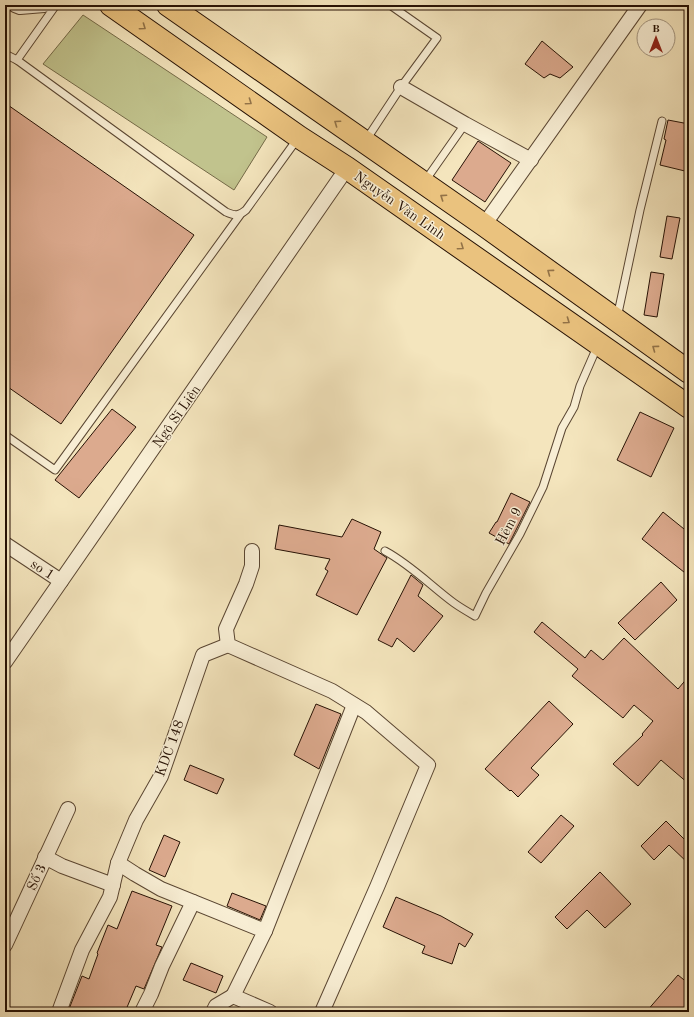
<svg xmlns="http://www.w3.org/2000/svg" width="694" height="1017" font-family="'Old Standard TT',serif">
<style>
.green{fill:#c1c38d;stroke:#746a48}
.building{fill:#dcaa8e;stroke:#261104}
.lines{fill:none;stroke-linecap:round;stroke-linejoin:round}
.lane-casing{stroke:#5a4632;stroke-width:9}
.street-casing{stroke:#5a4632;stroke-width:16}
.highway-casing{stroke:#261104;stroke-width:24}
.lane{stroke:#f8eed4;stroke-width:7}
.street{stroke:#f8eed4;stroke-width:14}
.highway{stroke:#eac27e;stroke-width:22}
.oneway{stroke:#927247}
.labels{text-anchor:middle;stroke-width:3;stroke-linejoin:round;paint-order:stroke}
.street-label{font-size:14px;fill:#261104;stroke:#f8eed4}
</style>
<rect width="100%" height="100%" fill="#f4e5bd"/>
<filter id="stains"><feTurbulence type="fractalNoise" baseFrequency=".005" numOctaves="4"/><feColorMatrix values="0 0 0 0 .2 0 0 0 0 .09 0 0 0 0 .02 0 0 0 .5 -.17"/></filter>
<radialGradient id="worn" r=".72"><stop offset=".6" stop-color="#630" stop-opacity="0"/><stop offset="1" stop-color="#630" stop-opacity=".3"/></radialGradient>
<polygon class="green" points="83,15 267,137 234,190 43,64"/>
<g class="building">
<polygon points="542,41 573,67 560,78 550,74 544,78 525,64"/>
<polygon points="5,103 194,235 61,424 5,385"/>
<polygon points="668,120 689,124 689,172 660,165 666,140 664,139"/>
<polygon points="478,141 511,163 485,202 452,180"/>
<polygon points="667,216 680,218 672,259 660,257"/>
<polygon points="651,272 664,274 657,317 644,315"/>
<polygon points="112,409 136,427 79,498 55,480"/>
<polygon points="640,412 674,428 651,477 617,460"/>
<polygon points="511,493 530,502 509,544 489,533 496,522 497,522"/>
<polygon points="663,512 689,533 689,576 642,539"/>
<polygon points="352,519 381,532 374,549 387,558 357,615 316,595 328,571 325,569 330,559 275,549 279,525 342,537"/>
<polygon points="411,575 423,585 418,596 443,616 414,652 397,638 392,647 378,640"/>
<polygon points="661,582 677,600 635,640 618,623"/>
<polygon points="542,622 585,658 591,650 603,660 624,638 678,689 689,676 689,784 661,760 638,786 613,764 643,735 642,734 653,721 634,705 623,718 572,676 578,669 534,632"/>
<polygon points="549,701 573,724 531,768 539,775 518,797 511,790 510,791 485,769"/>
<polygon points="316,704 341,714 319,769 294,755"/>
<polygon points="190,765 224,779 217,794 184,780"/>
<polygon points="561,815 574,826 541,863 528,852"/>
<polygon points="666,821 689,844 689,864 669,845 654,860 641,846"/>
<polygon points="164,835 180,842 165,877 149,870"/>
<polygon points="600,872 631,904 605,928 587,910 567,929 555,917"/>
<polygon points="132,891 172,906 156,945 162,947 144,989 136,986 125,1012 76,1012 69,1009 82,976 89,979 98,954 97,953 108,925 117,929"/>
<polygon points="232,893 266,906 260,920 227,906"/>
<polygon points="396,897 441,916 473,934 465,947 459,943 452,964 422,953 425,946 383,927"/>
<polygon points="191,963 223,976 216,993 183,980"/>
<polygon points="678,975 689,984 689,1012 646,1012"/>
</g>
<g class="lines">
<g class="lane-casing">
<g id="lane">
<path d="M 56,5 L 17,60 L 226,212 C 235,216 239,216 246,210 L 298,138"/>
<polyline points="5,54 17,60"/>
<polyline points="366,140 401,87 437,38 390,5"/>
<polyline points="425,181 465,124"/>
<polyline points="617,318 640,210 662,121"/>
<polyline points="5,435 55,470 240,215"/>
<path d="M 385,551 C 411,565 431,586 454,603 C 461,608 468,612 475,616 L 486,593 L 520,534 L 543,487 L 562,428 L 574,407 L 580,386 L 597,347"/>
</g>
</g>
<g class="street-casing">
<g id="street">
<polyline points="15,5 20,7 44,5"/>
<polyline points="401,87 465,124 531,160"/>
<polyline points="484,225 640,5"/>
<polyline points="5,544 61,581"/>
<polyline points="252,551 252,566 246,584 226,629 228,645 332,691 366,712 428,765 377,887 322,1012"/>
<polyline points="5,662 347,168"/>
<polyline points="45,857 62,866 113,885"/>
<polyline points="118,863 135,874 161,889 265,931"/>
<polyline points="5,945 68,809"/>
<polyline points="59,1012 82,950 110,897 118,863 136,820 161,776 203,655 228,645"/>
<polyline points="142,1012 151,994 162,966 193,902"/>
<polyline points="213,1012 216,1006 233,996"/>
<polyline points="270,1012 233,996 265,931 354,705"/>
</g>
</g>
<g class="highway-casing">
<g id="highway">
<polyline points="111,5 299,137 347,168 689,407"/>
<polyline points="168,5 484,225 689,372"/>
</g>
</g>
<use href="#lane" class="lane"/>
<use href="#street" class="street"/>
<use href="#highway" class="highway"/>
</g>
<defs><path id="oneway-chevron" d="M-2-3.5L2.5 0L-2 3.5" fill="none" stroke-width="1.6" stroke-linecap="round" stroke-linejoin="round"/></defs>
<g class="oneway">
<use href="#oneway-chevron" transform="translate(143 27) rotate(35)"/>
<use href="#oneway-chevron" transform="translate(249 102) rotate(35)"/>
<use href="#oneway-chevron" transform="translate(337 123) rotate(-145)"/>
<use href="#oneway-chevron" transform="translate(443 197) rotate(-146)"/>
<use href="#oneway-chevron" transform="translate(461 247) rotate(35)"/>
<use href="#oneway-chevron" transform="translate(550 272) rotate(-144)"/>
<use href="#oneway-chevron" transform="translate(567 321) rotate(35)"/>
<use href="#oneway-chevron" transform="translate(655 348) rotate(-144)"/>
</g>
<g class="labels">
<g class="street-label">
<text transform="translate(400 205) rotate(35)" y="5">Nguyễn Văn Linh</text>
<text transform="translate(176 416) rotate(-55)" y="5">Ngô Sĩ Liên</text>
<text transform="translate(508 526) rotate(-62)" y="5">Hẻm 9</text>
<text transform="translate(43 569) rotate(33)" y="5">so 1</text>
<text transform="translate(169 748) rotate(-70)" y="5">KDC 148</text>
<text transform="translate(36 877) rotate(-65)" y="5">Số 3</text>
</g>
</g>
<rect width="694" height="1017" fill="none" stroke="#f4e5bd" stroke-width="20"/>
<rect x="6" y="6" width="682" height="1005" fill="none" stroke="#261104" stroke-width="2"/>
<rect x="10" y="10" width="674" height="997" fill="none" stroke="#261104"/>
<g transform="translate(656 38)"><circle r="19" fill="#f8eed4" stroke="#a49681"/>
<path d="M0-3L7 15L0 10L-7 15Z" fill="#8f2418"/>
<text y="-6" font-size="11" font-weight="bold" text-anchor="middle" fill="#261104">B</text>
</g>
<rect width="100%" height="100%" filter="url(#stains)"/>
<rect width="100%" height="100%" fill="url(#worn)"/>
</svg>
